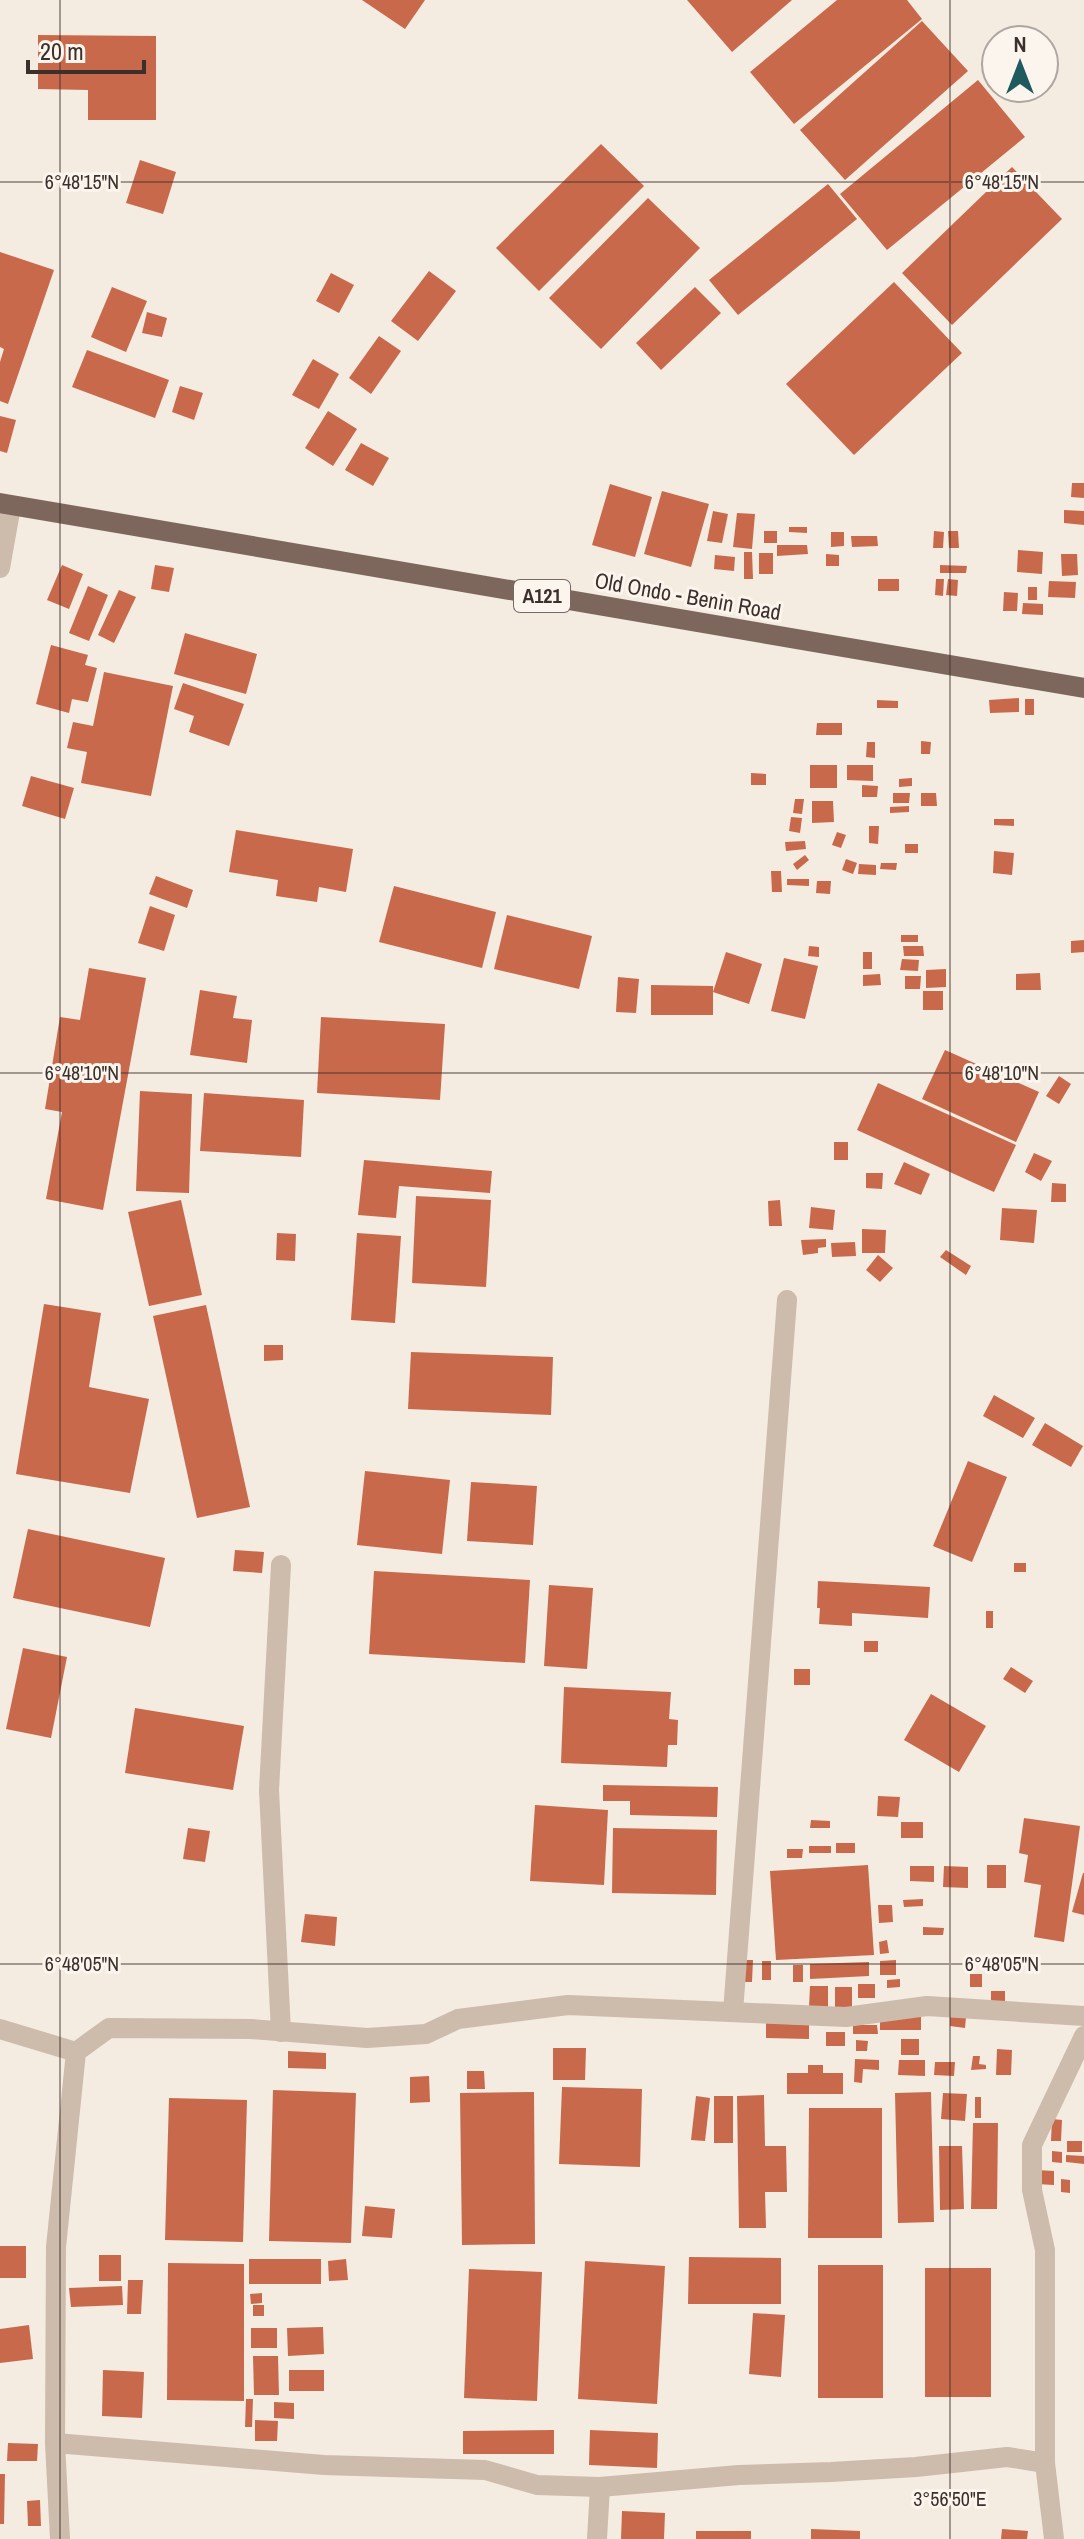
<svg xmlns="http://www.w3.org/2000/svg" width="1084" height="2539" font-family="'Archivo Narrow',sans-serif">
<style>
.building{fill:#c8694b}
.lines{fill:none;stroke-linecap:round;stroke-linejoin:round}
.minor{stroke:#cdbbac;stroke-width:20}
.major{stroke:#7d675c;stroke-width:20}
.ticks{fill:none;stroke:#3b302b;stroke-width:2;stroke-opacity:0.45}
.labels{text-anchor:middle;stroke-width:6;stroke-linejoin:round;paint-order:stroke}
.shield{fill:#fbf5ee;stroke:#756b66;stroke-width:2}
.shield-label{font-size:20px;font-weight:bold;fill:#3b302b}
.street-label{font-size:22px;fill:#3b302b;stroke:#fbf5ee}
.ticks-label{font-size:20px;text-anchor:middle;fill:#3b302b;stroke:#fbf5ee;stroke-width:6;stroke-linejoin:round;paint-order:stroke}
</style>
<rect width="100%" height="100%" fill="#f4ebe1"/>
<g class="building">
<polygon points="362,0 425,0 405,29"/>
<polygon points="687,0 792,0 732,52"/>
<polygon points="837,0 907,0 922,19 794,124 750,72"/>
<polygon points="922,21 968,71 845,180 800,130"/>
<polygon points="38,35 156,36 156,120 88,120 88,90 38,89"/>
<polygon points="978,80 1025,137 887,250 840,194"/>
<polygon points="601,144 644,186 539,291 496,248"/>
<polygon points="140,160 176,172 163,214 126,203"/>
<polygon points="1012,167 1062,219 952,325 902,273"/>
<polygon points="828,184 857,219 738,315 709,280"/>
<polygon points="648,198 700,248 601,349 549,298"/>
<polygon points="0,252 54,270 8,404 0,401 0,362 4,349 0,347"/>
<polygon points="429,271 456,291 418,341 391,321"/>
<polygon points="331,273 354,285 339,313 316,301"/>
<polygon points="894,282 962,353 854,455 786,384"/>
<polygon points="112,287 147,301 126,352 91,337"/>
<polygon points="695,287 721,313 661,370 636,343"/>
<polygon points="147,312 167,318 162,337 142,333"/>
<polygon points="379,336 401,351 371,394 349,378"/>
<polygon points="87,350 169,380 155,418 72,387"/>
<polygon points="313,359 339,374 319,409 292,395"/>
<polygon points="180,386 203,393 194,420 172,412"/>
<polygon points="328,411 357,429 333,466 305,448"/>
<polygon points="0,416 16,420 7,453 0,451"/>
<polygon points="361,443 389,458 373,486 345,470"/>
<polygon points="1072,483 1084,483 1084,498 1071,497"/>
<polygon points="610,484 652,497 635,557 592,545"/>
<polygon points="662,491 709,504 691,567 644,554"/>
<polygon points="1064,510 1084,511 1084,525 1064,523"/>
<polygon points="713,511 728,514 722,543 707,541"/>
<polygon points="737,513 755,514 752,549 733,547"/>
<polygon points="789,527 807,527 807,533 789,532"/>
<rect x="764" y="531" width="13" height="12"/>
<polygon points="934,531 944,532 943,548 933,548"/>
<polygon points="948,531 958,531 959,548 949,548"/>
<polygon points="831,532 844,532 844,546 831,547"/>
<polygon points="851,536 877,536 878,546 852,547"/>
<polygon points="777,545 807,545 808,554 777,556"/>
<polygon points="1018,550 1043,552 1042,574 1017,572"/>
<polygon points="744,552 752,552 753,579 744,579"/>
<rect x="759" y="553" width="14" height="21"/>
<polygon points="826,554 839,555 839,566 826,566"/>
<polygon points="1061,554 1077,554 1078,575 1062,576"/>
<polygon points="715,555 735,557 734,571 714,569"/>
<polygon points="62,565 83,574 69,609 47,600"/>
<polygon points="155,565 174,568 169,592 151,589"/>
<polygon points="940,565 967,566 966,573 940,573"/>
<rect x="878" y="579" width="21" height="12"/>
<polygon points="936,579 944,579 943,596 935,595"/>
<polygon points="948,579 958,580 957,596 946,595"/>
<polygon points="1049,581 1076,582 1075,598 1048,597"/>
<polygon points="88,586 108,595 89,641 69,633"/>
<rect x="1028" y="587" width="9" height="13"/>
<polygon points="119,590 136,597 114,643 98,635"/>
<polygon points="1004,592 1018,593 1017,611 1003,611"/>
<polygon points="1023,603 1043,604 1043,615 1022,614"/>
<polygon points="185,633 257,654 246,694 174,674"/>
<polygon points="51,645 88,655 85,665 97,668 88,702 72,699 69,713 36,704"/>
<polygon points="104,672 173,686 151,796 81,783 87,752 67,748 73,722 93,726"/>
<polygon points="183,683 244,704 229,746 189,732 194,716 174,709"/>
<polygon points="1019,698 1019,712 990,713 989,700"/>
<rect x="1025" y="699" width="9" height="16"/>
<polygon points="877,700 898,701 898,708 877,708"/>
<polygon points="817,723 842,723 842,735 816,735"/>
<polygon points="921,741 931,742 930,754 921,754"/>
<polygon points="867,742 875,742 875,758 866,757"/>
<rect x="810" y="765" width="27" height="23"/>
<polygon points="847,765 873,765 873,781 847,780"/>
<polygon points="751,773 766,774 766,785 751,785"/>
<polygon points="31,776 74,788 65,819 22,806"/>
<polygon points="912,778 912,786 899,787 899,779"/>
<polygon points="862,785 878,786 877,797 862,797"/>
<polygon points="893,793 910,793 909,803 893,803"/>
<polygon points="921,793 936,793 937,806 921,806"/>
<polygon points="795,799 804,799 802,814 793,813"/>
<polygon points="812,801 833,801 834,822 812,823"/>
<polygon points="909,806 909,812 890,813 890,807"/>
<polygon points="791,817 802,818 800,833 789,831"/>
<polygon points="994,819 1014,819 1014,826 994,825"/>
<polygon points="869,826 879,826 878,844 869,843"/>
<polygon points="236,830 353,849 346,892 319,887 317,902 276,896 278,880 229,872"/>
<polygon points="837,832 846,835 841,848 832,845"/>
<polygon points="805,841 806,849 786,851 785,842"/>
<rect x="905" y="844" width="13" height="9"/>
<polygon points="994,851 1014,853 1012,875 993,873"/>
<polygon points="805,855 809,860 797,870 793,864"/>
<polygon points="846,859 857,863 853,874 842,870"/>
<polygon points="881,863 897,863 896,870 880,869"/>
<polygon points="859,864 876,865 876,875 858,874"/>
<polygon points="771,871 781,871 782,892 772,892"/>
<polygon points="156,876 193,890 187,908 149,894"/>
<polygon points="787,879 809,879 809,886 787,885"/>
<polygon points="817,881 831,881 830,894 816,893"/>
<polygon points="394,886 496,912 482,968 379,942"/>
<polygon points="150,906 175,915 164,951 138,943"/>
<polygon points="507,915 592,936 579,989 494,969"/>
<rect x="901" y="935" width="17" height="7"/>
<polygon points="1084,940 1084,952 1071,953 1071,941"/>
<polygon points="809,946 819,947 819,957 808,956"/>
<polygon points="903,946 923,946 924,956 904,956"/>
<polygon points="726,952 762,964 749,1004 713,992"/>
<rect x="863" y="952" width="9" height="17"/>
<polygon points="784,958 818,966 805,1019 771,1011"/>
<polygon points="902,959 919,960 918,971 900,970"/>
<polygon points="89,968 146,978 103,1210 46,1199 62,1112 45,1109 60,1017 80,1020"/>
<polygon points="946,969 946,987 926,988 926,970"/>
<polygon points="1040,973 1041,990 1016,990 1016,974"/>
<polygon points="880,974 881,985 863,986 863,975"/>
<polygon points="905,976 921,976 920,989 905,989"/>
<polygon points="618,977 639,979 636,1013 616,1012"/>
<polygon points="651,985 713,986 713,1015 651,1015"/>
<polygon points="200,990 237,996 233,1018 252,1020 247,1063 190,1055"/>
<rect x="923" y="991" width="20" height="19"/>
<polygon points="321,1017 445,1024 440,1100 317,1093"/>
<polygon points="945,1050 1039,1092 1016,1142 922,1099"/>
<polygon points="1059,1076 1071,1084 1059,1104 1046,1096"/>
<polygon points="878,1083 1016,1145 994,1192 857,1130"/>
<polygon points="140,1091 192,1094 189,1193 136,1191"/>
<polygon points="204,1093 304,1100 301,1157 200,1151"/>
<rect x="834" y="1142" width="14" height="18"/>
<polygon points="1034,1153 1052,1161 1041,1181 1025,1172"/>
<polygon points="364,1160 492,1171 490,1193 399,1186 396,1218 358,1215"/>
<polygon points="904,1162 930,1174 921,1195 894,1184"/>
<polygon points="866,1173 883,1173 882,1189 866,1188"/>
<polygon points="1052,1183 1066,1184 1066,1202 1051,1202"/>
<polygon points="416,1196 491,1200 486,1287 412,1283"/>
<polygon points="181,1200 202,1295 149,1306 128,1212"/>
<polygon points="780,1200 782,1226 769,1226 768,1201"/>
<polygon points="811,1207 835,1210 833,1230 809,1228"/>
<polygon points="1002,1208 1037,1210 1034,1243 1000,1240"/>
<polygon points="862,1229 886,1230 885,1253 862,1253"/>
<polygon points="277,1233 296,1234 295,1261 276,1260"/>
<polygon points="357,1233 401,1236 395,1323 351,1320"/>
<polygon points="826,1239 826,1247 818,1248 818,1253 803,1255 801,1240"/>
<polygon points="855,1242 856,1256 832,1257 831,1243"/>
<polygon points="946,1250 971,1266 966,1275 940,1257"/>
<polygon points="878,1255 893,1268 880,1282 866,1270"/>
<polygon points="44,1304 101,1313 89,1387 149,1399 130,1493 16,1474"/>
<polygon points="206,1305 250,1507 197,1518 153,1316"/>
<polygon points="264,1345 283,1345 283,1360 264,1361"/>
<polygon points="411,1352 553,1357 551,1415 408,1409"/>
<polygon points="994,1395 1035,1418 1023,1438 983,1416"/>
<polygon points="1045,1423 1083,1446 1071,1467 1032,1445"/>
<polygon points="968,1461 1007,1477 972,1562 933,1546"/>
<polygon points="365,1471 450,1480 442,1554 357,1545"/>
<polygon points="471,1482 537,1486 533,1545 467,1541"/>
<polygon points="28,1529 165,1558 150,1627 13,1598"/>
<polygon points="235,1550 264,1552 262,1573 233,1571"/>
<rect x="1014" y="1563" width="12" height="9"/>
<polygon points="374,1571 530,1580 525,1663 369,1654"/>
<polygon points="818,1581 930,1587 928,1618 852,1613 852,1626 819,1624 820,1608 817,1608"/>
<polygon points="549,1585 593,1588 587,1669 544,1666"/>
<rect x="986" y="1611" width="7" height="17"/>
<rect x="864" y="1641" width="14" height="11"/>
<polygon points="23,1648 67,1657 51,1738 6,1729"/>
<polygon points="1011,1667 1033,1681 1025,1693 1003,1679"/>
<rect x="794" y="1669" width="16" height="16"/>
<polygon points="564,1687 671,1692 669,1719 678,1720 677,1745 668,1745 667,1767 561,1763"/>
<polygon points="931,1694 986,1726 959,1772 904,1740"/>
<polygon points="135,1708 244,1726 233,1790 125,1773"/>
<polygon points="603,1785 718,1787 717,1817 630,1815 630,1801 603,1801"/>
<polygon points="878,1796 900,1797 898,1817 877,1816"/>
<polygon points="535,1805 608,1810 604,1885 530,1881"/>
<polygon points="1024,1818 1080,1826 1064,1942 1034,1937 1041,1885 1024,1882 1028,1855 1019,1853"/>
<polygon points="811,1820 830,1821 830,1828 810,1828"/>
<rect x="901" y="1822" width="22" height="16"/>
<polygon points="188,1828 210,1831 205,1862 183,1859"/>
<polygon points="613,1828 717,1830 716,1895 612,1893"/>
<rect x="836" y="1843" width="19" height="10"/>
<rect x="809" y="1846" width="22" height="7"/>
<polygon points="787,1849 803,1849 802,1858 787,1858"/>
<polygon points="868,1865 874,1955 776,1960 770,1871"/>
<rect x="987" y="1865" width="19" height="23"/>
<polygon points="910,1866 934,1866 934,1882 910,1881"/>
<polygon points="944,1866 968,1867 968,1888 943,1887"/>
<polygon points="1083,1873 1084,1873 1084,1915 1072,1912"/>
<polygon points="923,1899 923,1906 904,1907 903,1900"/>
<polygon points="878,1905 892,1905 893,1922 879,1923"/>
<polygon points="305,1914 337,1917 335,1946 301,1942"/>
<polygon points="923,1927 944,1928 943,1935 923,1935"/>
<polygon points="887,1940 889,1953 880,1954 879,1942"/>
<polygon points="745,1960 753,1960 752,1982 744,1982"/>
<polygon points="896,1960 896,1975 880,1975 880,1961"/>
<rect x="762" y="1961" width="9" height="19"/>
<polygon points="869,1962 869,1976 810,1979 810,1964"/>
<rect x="793" y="1965" width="10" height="17"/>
<rect x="970" y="1974" width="12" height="13"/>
<polygon points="900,1979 900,1987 887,1988 887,1980"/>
<rect x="858" y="1984" width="17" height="14"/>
<polygon points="810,1986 828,1986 828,2008 809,2008"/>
<rect x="835" y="1987" width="17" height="23"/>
<rect x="991" y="1991" width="14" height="10"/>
<rect x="880" y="2016" width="41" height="14"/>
<polygon points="950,2016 966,2017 965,2028 950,2026"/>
<polygon points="766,2023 809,2025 809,2039 766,2038"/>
<polygon points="853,2025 877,2025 878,2034 853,2034"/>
<rect x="826" y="2032" width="19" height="14"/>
<rect x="901" y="2039" width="18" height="16"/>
<polygon points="856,2040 868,2041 867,2051 856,2051"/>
<polygon points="553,2048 586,2048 585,2080 553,2080"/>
<polygon points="997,2049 1012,2050 1011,2075 996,2075"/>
<polygon points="288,2051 326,2053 326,2069 288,2068"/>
<polygon points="973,2056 980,2056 979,2064 986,2065 986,2069 971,2070"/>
<polygon points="855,2059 879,2060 879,2070 863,2069 862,2083 854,2082"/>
<polygon points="899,2060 925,2060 925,2076 898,2075"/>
<polygon points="935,2062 955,2062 954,2076 934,2075"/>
<polygon points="808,2065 823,2065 823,2073 843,2073 843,2094 787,2094 787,2073 808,2073"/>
<polygon points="467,2071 484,2071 485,2089 467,2089"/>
<polygon points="429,2076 430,2102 410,2103 410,2077"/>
<polygon points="562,2087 642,2089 640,2167 559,2164"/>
<polygon points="273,2090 356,2093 351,2243 269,2241"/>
<polygon points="534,2092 535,2244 462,2245 460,2093"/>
<polygon points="931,2092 934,2222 898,2223 895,2093"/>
<polygon points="943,2093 967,2094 965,2121 941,2119"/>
<polygon points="764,2095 765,2146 786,2146 787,2192 765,2192 766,2228 739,2228 737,2096"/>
<polygon points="696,2096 710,2098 705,2141 691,2140"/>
<rect x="714" y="2096" width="19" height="47"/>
<rect x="975" y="2097" width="6" height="21"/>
<polygon points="169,2098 247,2100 243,2242 165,2240"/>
<polygon points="809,2108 882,2108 882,2238 808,2238"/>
<polygon points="1052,2119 1062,2120 1061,2141 1051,2141"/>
<polygon points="973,2123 998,2123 997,2209 971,2209"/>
<rect x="1067" y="2141" width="15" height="11"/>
<polygon points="939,2146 962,2146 964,2209 940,2210"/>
<polygon points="1052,2151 1062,2152 1062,2163 1052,2162"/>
<polygon points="1066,2155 1084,2156 1084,2164 1066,2162"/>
<polygon points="1036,2170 1054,2171 1054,2185 1036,2184"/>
<polygon points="1061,2179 1070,2180 1070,2193 1061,2192"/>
<polygon points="365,2206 395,2209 392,2238 362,2236"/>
<rect x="0" y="2246" width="26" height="32"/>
<rect x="99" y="2255" width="22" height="26"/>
<polygon points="689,2257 781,2258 781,2304 688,2304"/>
<rect x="249" y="2259" width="72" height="25"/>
<polygon points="346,2259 348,2280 329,2281 328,2261"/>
<polygon points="585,2261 665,2266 657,2404 578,2399"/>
<polygon points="168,2263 244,2264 244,2401 167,2400"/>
<rect x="818" y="2265" width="65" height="133"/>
<rect x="925" y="2268" width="66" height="129"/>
<polygon points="469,2269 542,2272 537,2401 464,2398"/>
<polygon points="128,2280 143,2280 141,2314 127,2314"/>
<polygon points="122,2286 123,2305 71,2307 69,2288"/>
<polygon points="262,2293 262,2303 251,2304 250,2294"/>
<rect x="253" y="2305" width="11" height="11"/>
<polygon points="753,2313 785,2315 781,2377 749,2374"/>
<polygon points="29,2325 33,2359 0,2363 0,2329"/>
<polygon points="323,2327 324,2354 288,2356 287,2328"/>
<rect x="251" y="2328" width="26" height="20"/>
<polygon points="253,2356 278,2356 279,2395 254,2395"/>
<polygon points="103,2370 144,2372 142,2418 102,2416"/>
<rect x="289" y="2370" width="35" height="21"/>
<polygon points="246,2399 253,2399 252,2427 245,2427"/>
<polygon points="274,2402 294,2403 294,2419 274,2418"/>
<polygon points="255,2420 278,2421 277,2441 255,2441"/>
<polygon points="554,2430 554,2454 463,2454 463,2431"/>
<polygon points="590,2430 658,2433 657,2468 589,2465"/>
<polygon points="8,2443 38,2444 37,2461 7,2461"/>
<polygon points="0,2474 5,2474 4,2524 0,2524"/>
<polygon points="40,2500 41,2526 28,2526 27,2501"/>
<polygon points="622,2511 665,2513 664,2539 621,2539"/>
<polygon points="811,2529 860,2531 860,2539 811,2539"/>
<polygon points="1002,2529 1028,2531 1027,2539 1001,2539"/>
<rect x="696" y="2531" width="55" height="8"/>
</g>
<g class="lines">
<g class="minor">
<polyline points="0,568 11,506"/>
<polyline points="733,2012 787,1300"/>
<polyline points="0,2029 76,2052 109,2028 251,2029 367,2038 426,2034 458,2019 568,2005 846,2017 927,2006 1084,2016"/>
<polyline points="281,2032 269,1790 281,1565"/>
<polyline points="55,2443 324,2465 485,2470 537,2485 600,2487 739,2475 831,2472 916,2467 1007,2457 1045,2463"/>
<polyline points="60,2539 55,2443 56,2247 76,2052"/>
<polyline points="597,2539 600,2487"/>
<polyline points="1054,2539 1045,2463 1045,2250 1032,2190 1032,2145 1084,2036"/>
</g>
<polyline class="major" points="0,503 1084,688"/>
</g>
<path class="ticks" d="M 60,0 L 60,2539M 950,0 L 950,2539M 0,182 L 1084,182M 0,1073 L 1084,1073M 0,1964 L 1084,1964"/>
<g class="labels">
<rect class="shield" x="514" y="580" width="56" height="32" rx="6"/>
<g class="shield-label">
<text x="542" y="603">A121</text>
</g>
<g class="street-label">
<text transform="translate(688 596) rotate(10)" y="8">Old Ondo - Benin Road</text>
</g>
</g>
<g class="ticks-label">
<text x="82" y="189">6°48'15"N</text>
<text x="1002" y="189">6°48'15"N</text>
<text x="82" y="1080">6°48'10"N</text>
<text x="1002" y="1080">6°48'10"N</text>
<text x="82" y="1971">6°48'05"N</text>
<text x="1002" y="1971">6°48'05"N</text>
<text x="950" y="2506">3°56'50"E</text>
</g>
<g transform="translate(1020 64)"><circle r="38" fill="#fbf5ee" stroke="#aea6a0" stroke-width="2"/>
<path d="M0-6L14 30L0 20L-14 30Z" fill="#1f5a5e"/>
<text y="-12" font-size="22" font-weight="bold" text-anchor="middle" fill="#3b302b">N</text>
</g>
<path d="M28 60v12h116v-12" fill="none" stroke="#3b302b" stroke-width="4"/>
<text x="40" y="60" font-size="24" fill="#3b302b" stroke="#fbf5ee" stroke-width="6" paint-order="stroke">20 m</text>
</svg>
